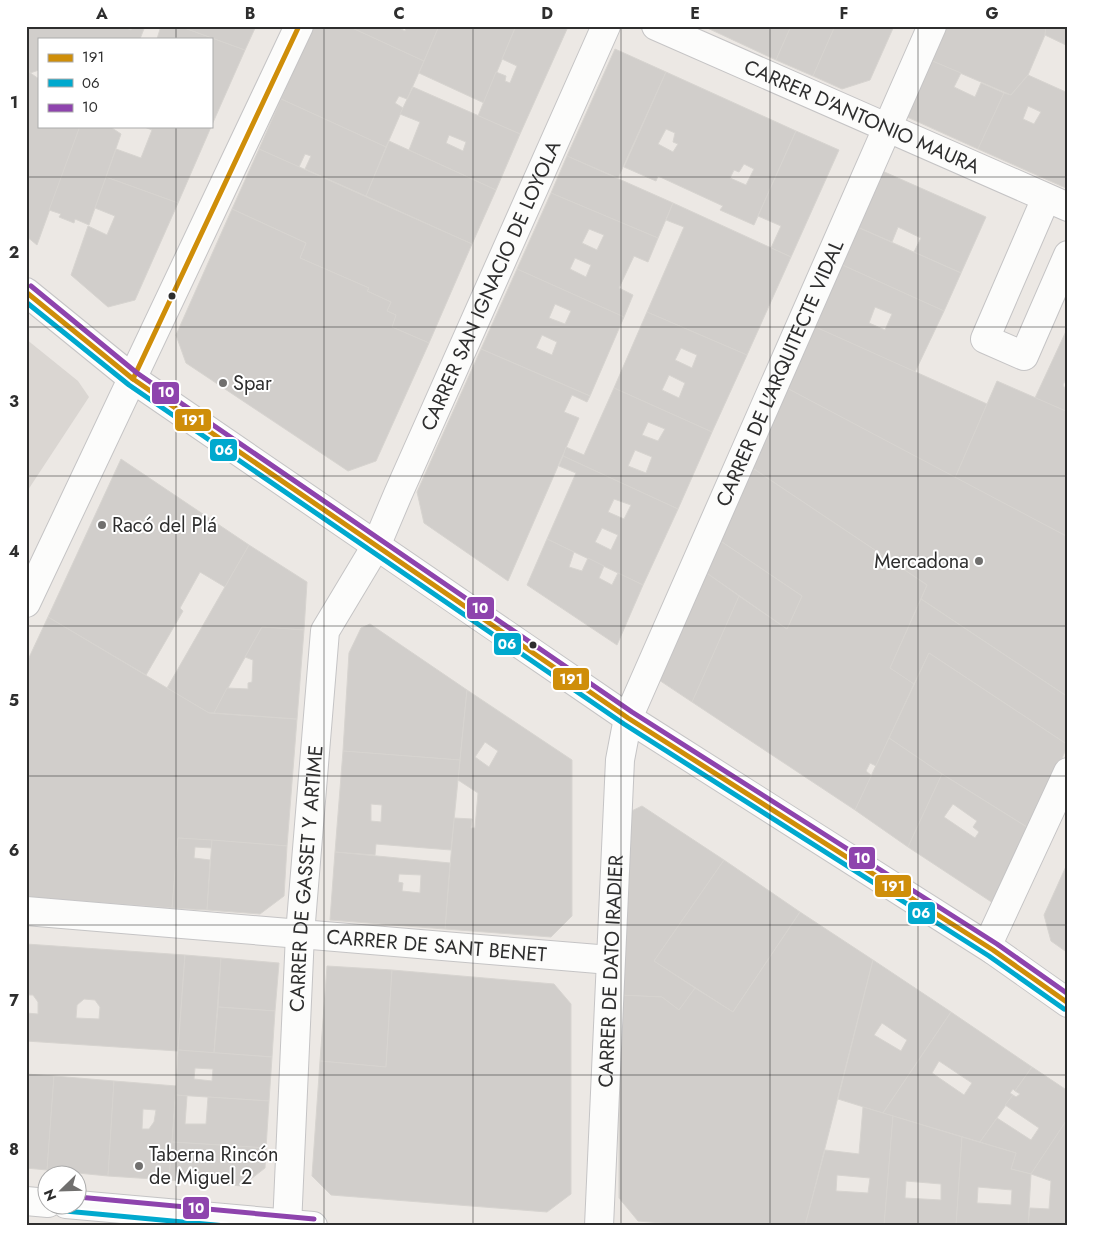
<svg xmlns="http://www.w3.org/2000/svg" width="1094" height="1252" font-family="Jost,sans-serif">
<style>
.plaza{fill:#dad6d2}
.building{fill:#d1cecb;stroke:#d7d4d0;fill-rule:evenodd}
.lines{fill:none;stroke-linecap:round;stroke-linejoin:round}
.minor-casing{stroke:#c5c4c5;stroke-width:30}
.minor{stroke:#fcfcfb;stroke-width:28}
.bus-1-casing{stroke:#fff;stroke-width:9}
.bus-2-casing{stroke:#fff;stroke-width:9}
.bus-3-casing{stroke:#fff;stroke-width:9}
.bus-1{stroke:#cf8e09;stroke-width:5}
.bus-2{stroke:#00a9ce;stroke-width:5}
.bus-3{stroke:#8e44ad;stroke-width:5}
.grid{fill:none;stroke:#2e2e2e;stroke-width:1;stroke-opacity:0.55}
.bus-dot{fill:#2e2e2e;stroke:#fff;stroke-width:2}
.poi-dot{fill:#706f6e;stroke:#fff;stroke-width:2}
.labels{text-anchor:middle;stroke-width:4;stroke-linejoin:round;paint-order:stroke}
.street-label{font-size:20px;fill:#2e2e2e;stroke:#fff}
.poi-label{font-size:20px;fill:#2e2e2e;stroke:#fff;text-anchor:start}
.line-badge{stroke:#fff;stroke-width:2}
.badge-label{font-size:14px;text-anchor:middle;font-weight:bold;fill:#fff}
.neatline{fill:none;stroke:#2e2e2e;stroke-width:2}
.grid-label{font-size:16px;text-anchor:middle;font-weight:bold;fill:#2e2e2e}
</style>
<rect width="100%" height="100%" fill="#ece8e4"/>
<polygon class="plaza" points="26,339 78,381 89,397 26,493"/>
<g class="building">
<polygon points="26,26 121,26 131,30 133,26 145,26 140,39 39,39 39,70 30,73 26,59"/>
<polygon points="161,26 179,26 245,50 211,127 210,126 211,126 211,39 157,39"/>
<polygon points="179,26 256,26 245,50"/>
<polygon points="313,26 348,26 424,61 407,99 399,96 395,103 403,108 386,147 281,99"/>
<polygon points="348,26 395,26 405,31 407,26 439,26 424,61"/>
<polygon points="439,26 516,26 484,103 419,73"/>
<polygon points="516,26 561,26 567,29 520,134 478,116 496,72 506,76 505,81 510,83 517,66 502,59"/>
<polygon points="703,26 791,26 776,60"/>
<polygon points="791,26 835,26 813,76 776,60"/>
<polygon points="835,26 894,26 870,80 842,89 813,76"/>
<polygon points="945,26 1046,26 1045,35 1028,75 1011,95 930,60"/>
<polygon points="1046,26 1068,26 1068,46 1045,35"/>
<polygon points="615,49 666,72 618,178 567,156"/>
<polygon points="930,60 961,73 954,87 975,97 981,83 1004,93 978,149 905,116"/>
<polygon points="26,70 39,79 39,126 80,126 37,245 26,236"/>
<path d="M 666,72 L 796,131 L 754,225 L 720,210 L 723,206 L 658,176 L 656,181 L 624,167 ZM 666,129 L 675,133 L 673,142 L 678,144 L 673,152 L 658,144 ZM 744,164 L 754,169 L 746,185 L 730,178 L 734,170 L 739,172 Z"/>
<path d="M 1028,75 L 1068,93 L 1068,189 L 978,149 L 1004,93 L 1011,95 ZM 1028,106 L 1041,112 L 1034,124 L 1023,119 Z"/>
<path d="M 413,87 L 520,134 L 496,190 L 409,150 L 420,122 L 400,114 ZM 449,135 L 466,142 L 463,151 L 446,143 Z"/>
<polygon points="281,99 386,147 366,196 305,169 311,156 305,154 299,167 259,149"/>
<polygon points="80,126 109,126 121,134 89,225 75,219 74,223 59,217 61,214 49,210"/>
<polygon points="142,126 211,127 178,203 106,177 116,149 141,158 152,130"/>
<polygon points="796,131 839,150 791,257 771,248 781,226 758,216"/>
<polygon points="389,141 496,190 472,244 366,196"/>
<polygon points="259,149 472,244 429,343 392,327 396,315 387,311 391,302 367,291 369,288 300,258 306,243 232,209"/>
<polygon points="567,156 673,203 658,238 551,193"/>
<polygon points="880,170 986,217 961,273 914,252 921,238 898,227 892,242 855,226"/>
<polygon points="106,177 178,203 135,300 108,307 71,275 88,226 107,235 115,216 95,208"/>
<path d="M 551,193 L 658,238 L 648,262 L 634,256 L 619,288 L 633,295 L 624,317 L 517,269 ZM 589,229 L 604,235 L 597,250 L 582,243 ZM 575,258 L 591,265 L 586,277 L 570,269 Z"/>
<polygon points="673,203 791,257 747,355 647,312 684,227 666,220"/>
<polygon points="232,209 306,243 300,258 369,288 367,291 391,302 387,311 396,315 392,327 429,343 376,461 348,471 186,363 176,335"/>
<polygon points="855,226 961,273 944,311 838,263"/>
<path d="M 838,263 L 944,311 L 915,372 L 811,325 ZM 875,307 L 892,314 L 885,330 L 869,323 Z"/>
<path d="M 517,269 L 624,317 L 590,396 L 481,349 ZM 555,304 L 571,311 L 565,324 L 549,318 ZM 542,335 L 557,342 L 552,355 L 536,348 Z"/>
<path d="M 647,312 L 747,355 L 712,432 L 614,388 ZM 681,348 L 697,355 L 692,368 L 675,360 ZM 669,375 L 685,383 L 679,398 L 662,390 Z"/>
<polygon points="811,325 987,404 955,478 783,386"/>
<polygon points="1068,327 1068,375 1063,385 1068,394 1068,412 1035,398"/>
<polygon points="481,349 590,396 587,402 572,395 564,412 579,418 508,581 424,523 417,492"/>
<polygon points="997,381 1068,412 1068,537 955,478"/>
<polygon points="783,386 1068,537 1068,697 921,599 927,585 748,465"/>
<path d="M 614,388 L 712,432 L 678,509 L 563,456 L 566,447 L 584,455 ZM 648,422 L 665,429 L 658,441 L 642,435 ZM 635,450 L 652,457 L 646,473 L 628,466 Z"/>
<path d="M 563,456 L 678,509 L 643,585 L 547,539 L 576,473 L 559,466 ZM 614,499 L 631,505 L 624,519 L 608,512 ZM 602,528 L 618,535 L 611,550 L 595,542 Z"/>
<polygon points="121,459 249,545 225,587 200,572 180,608 183,611 146,675 48,617"/>
<polygon points="748,465 927,585 890,668 914,684 876,766 870,763 866,771 872,776 855,810 692,702 739,596 787,629 802,596 716,538"/>
<polygon points="716,538 802,596 787,629 701,569"/>
<polygon points="547,539 574,552 569,567 582,571 588,558 604,566 599,578 612,585 618,573 643,585 617,645 527,585"/>
<polygon points="249,545 307,582 304,630 262,627 214,713 209,713 167,688"/>
<polygon points="701,569 739,596 692,702 653,676"/>
<polygon points="921,599 1068,697 1068,745 929,653 914,684 890,668"/>
<polygon points="48,617 209,713 297,719 287,846 178,838 172,908 26,897 26,664"/>
<polygon points="370,624 467,690 460,760 343,751 349,653 361,628"/>
<polygon points="262,627 304,630 297,719 214,713 227,688 248,689 248,683 252,682 253,660 245,657"/>
<polygon points="929,653 1068,745 1030,829 942,774 889,738"/>
<path d="M 467,690 L 572,760 L 572,916 L 551,937 L 445,929 L 454,818 L 472,819 L 471,828 L 475,828 L 478,793 L 458,780 ZM 485,742 L 498,751 L 489,767 L 475,757 Z"/>
<polygon points="889,738 942,774 908,847 855,810"/>
<path d="M 343,751 L 460,760 L 451,850 L 376,844 L 375,855 L 335,852 ZM 371,804 L 382,805 L 381,822 L 371,821 Z"/>
<path d="M 942,774 L 1030,829 L 996,905 L 908,847 ZM 953,804 L 977,821 L 973,827 L 979,832 L 975,838 L 944,817 Z"/>
<polygon points="642,806 724,860 654,961 695,988 679,1010 662,997 619,995 619,817"/>
<polygon points="178,838 212,840 212,848 195,847 194,858 210,860 207,910 172,908"/>
<polygon points="212,840 287,846 284,896 260,914 207,910"/>
<path d="M 335,852 L 450,863 L 445,929 L 330,920 ZM 399,874 L 421,875 L 420,893 L 402,891 L 403,883 L 398,882 Z"/>
<polygon points="724,860 800,912 733,1012 654,961"/>
<polygon points="1068,862 1068,953 1051,941 1044,915"/>
<polygon points="800,912 873,960 805,1226 698,1226 638,1221 619,1198 619,995 662,997 679,1010 695,988 733,1012"/>
<path d="M 26,944 L 185,955 L 178,1051 L 26,1041 L 26,1013 L 38,1014 L 38,1002 L 33,995 L 26,995 ZM 84,999 L 95,1000 L 100,1007 L 99,1019 L 76,1018 L 77,1005 Z"/>
<polygon points="185,955 221,958 214,1053 178,1050"/>
<polygon points="221,958 279,963 275,1011 218,1007"/>
<path d="M 873,960 L 951,1012 L 883,1113 L 838,1099 ZM 882,1023 L 907,1040 L 901,1051 L 874,1035 Z"/>
<polygon points="327,966 392,970 386,1067 320,1061"/>
<polygon points="392,970 554,984 571,1004 571,1194 547,1212 331,1195 312,1176 320,1061 386,1067"/>
<polygon points="218,1007 275,1011 272,1057 214,1053"/>
<path d="M 951,1012 L 1032,1067 L 1015,1091 L 1013,1089 L 1010,1093 L 1013,1095 L 980,1142 L 883,1113 ZM 939,1061 L 972,1083 L 964,1095 L 932,1073 Z"/>
<path d="M 178,1050 L 272,1057 L 269,1101 L 176,1095 ZM 195,1068 L 213,1069 L 212,1081 L 194,1079 Z"/>
<polygon points="1032,1067 1068,1091 1068,1118 1031,1174 1011,1169 1016,1153 980,1142 997,1118 1031,1140 1039,1128 1005,1105 1013,1095 1016,1097 1020,1094 1015,1091"/>
<polygon points="26,1074 54,1076 47,1170 26,1168"/>
<polygon points="54,1076 114,1081 108,1176 47,1170"/>
<path d="M 114,1081 L 176,1086 L 169,1180 L 108,1176 ZM 143,1109 L 156,1110 L 154,1122 L 149,1129 L 142,1129 Z"/>
<polygon points="176,1095 187,1096 185,1124 206,1124 208,1097 269,1101 266,1148 172,1142"/>
<path d="M 863,1107 L 893,1116 L 884,1226 L 805,1226 L 825,1150 L 859,1154 ZM 837,1175 L 870,1178 L 868,1193 L 836,1191 Z"/>
<path d="M 893,1116 L 962,1137 L 956,1226 L 884,1226 ZM 906,1181 L 941,1184 L 941,1200 L 905,1198 Z"/>
<polygon points="1068,1118 1068,1226 1028,1226 1030,1208 1049,1209 1051,1181 1031,1174"/>
<path d="M 962,1137 L 1016,1153 L 1011,1169 L 1031,1174 L 1028,1226 L 956,1226 ZM 978,1187 L 1012,1190 L 1011,1205 L 977,1203 Z"/>
<polygon points="172,1142 266,1148 265,1168 242,1186 169,1180"/>
</g>
<g class="lines">
<g class="minor-casing">
<g id="minor">
<path id="s1" d="M 656,26 L 1068,207"/>
<polyline points="1046,198 985,339 1024,356 1068,255"/>
<polyline points="26,292 133,379 628,718 993,950 1068,1003"/>
<polyline points="26,603 299,26"/>
<path id="s2" d="M 26,911 L 610,960"/>
<polyline points="993,950 990,940 1068,772"/>
<polyline points="26,1201 48,1203"/>
<polyline points="66,1204 313,1226"/>
<path id="s3" d="M 287,1226 L 300,934 L 325,631 L 376,546 L 398,494 L 606,26"/>
<path id="s4" d="M 599,1226 L 620,760 L 628,718 L 932,26"/>
</g>
</g>
<use href="#minor" class="minor"/>
<g class="bus-1-casing">
<g id="bus-1">
<polyline points="26,292 133,379 628,718 993,950 1068,1003"/>
<polyline points="133,379 299,26"/>
</g>
</g>
<g class="bus-2-casing">
<g id="bus-2">
<polyline points="26,302 129,385 624,724 989,956 1064,1009"/>
<polyline points="65,1211 226,1226"/>
</g>
</g>
<g class="bus-3-casing">
<g id="bus-3">
<polyline points="31,286 137,373 632,712 997,944 1068,994"/>
<polyline points="78,1197 314,1219"/>
</g>
</g>
<use href="#bus-1" class="bus-1"/>
<use href="#bus-2" class="bus-2"/>
<use href="#bus-3" class="bus-3"/>
</g>
<path class="grid" d="M 176,26 L 176,39M 324,26 L 324,1226M 473,26 L 473,1226M 621,26 L 621,1226M 770,26 L 770,1226M 918,26 L 918,1226M 176,126 L 176,1226M 26,177 L 1068,177M 26,327 L 1068,327M 26,476 L 1068,476M 26,626 L 1068,626M 26,776 L 1068,776M 26,925 L 1068,925M 26,1075 L 1068,1075"/>
<g class="bus-dot">
<circle cx="172" cy="296" r="4.5"/>
<circle cx="533" cy="645" r="4.5"/>
</g>
<g class="poi-dot">
<circle cx="223" cy="383" r="5"/>
<circle cx="102" cy="525" r="5"/>
<circle cx="979" cy="561" r="5"/>
<circle cx="139" cy="1166" r="5"/>
</g>
<g class="labels">
<g class="street-label">
<text dy="7" stroke="none"><textPath href="#s1" startOffset="225">CARRER D'ANTONIO MAURA</textPath></text>
<text dy="7" stroke="none"><textPath href="#s3" startOffset="980">CARRER SAN IGNACIO DE LOYOLA</textPath></text>
<text dy="7" stroke="none"><textPath href="#s4" startOffset="886">CARRER DE L'ARQUITECTE VIDAL</textPath></text>
<text dy="7" stroke="none"><textPath href="#s3" startOffset="348">CARRER DE GASSET Y ARTIME</textPath></text>
<text dy="7" stroke="none"><textPath href="#s2" startOffset="412">CARRER DE SANT BENET</textPath></text>
<text dy="7" stroke="none"><textPath href="#s4" startOffset="255">CARRER DE DATO IRADIER</textPath></text>
</g>
<g class="poi-label">
<text x="233" y="390">Spar</text>
<text x="112" y="532">Racó del Plá</text>
<text x="969" y="568" text-anchor="end">Mercadona</text>
<text x="149" y="1161">Taberna Rincón<tspan x="149" dy="23">de Miguel 2</tspan></text>
</g>
</g>
<g class="line-badge">
<rect x="151" y="381" width="29" height="24" rx="5" fill="#8e44ad"/>
<rect x="174" y="408" width="38" height="24" rx="5" fill="#cf8e09"/>
<rect x="209" y="438" width="29" height="24" rx="5" fill="#00a9ce"/>
<rect x="466" y="596" width="29" height="24" rx="5" fill="#8e44ad"/>
<rect x="493" y="632" width="29" height="24" rx="5" fill="#00a9ce"/>
<rect x="552" y="667" width="38" height="24" rx="5" fill="#cf8e09"/>
<rect x="848" y="846" width="28" height="24" rx="5" fill="#8e44ad"/>
<rect x="874" y="874" width="38" height="24" rx="5" fill="#cf8e09"/>
<rect x="907" y="901" width="29" height="24" rx="5" fill="#00a9ce"/>
<rect x="182" y="1196" width="28" height="24" rx="5" fill="#8e44ad"/>
</g>
<g class="badge-label">
<text x="166" y="397">10</text>
<text x="193" y="425">191</text>
<text x="224" y="455">06</text>
<text x="480" y="613">10</text>
<text x="507" y="649">06</text>
<text x="571" y="684">191</text>
<text x="862" y="863">10</text>
<text x="893" y="891">191</text>
<text x="921" y="918">06</text>
<text x="196" y="1213">10</text>
</g>
<rect width="1094" height="1252" fill="none" stroke="#ffffff" stroke-width="55"/>
<rect x="38" y="38" width="175" height="90" fill="#ffffff" stroke="#ababab"/>
<rect x="48" y="54" width="25" height="8" fill="#cf8e09" stroke="#ababab"/>
<text x="82" y="62" font-size="15" fill="#2e2e2e">191</text>
<rect x="48" y="79" width="25" height="8" fill="#00a9ce" stroke="#ababab"/>
<text x="82" y="88" font-size="15" fill="#2e2e2e">06</text>
<rect x="48" y="104" width="25" height="8" fill="#8e44ad" stroke="#ababab"/>
<text x="82" y="112" font-size="15" fill="#2e2e2e">10</text>
<g transform="translate(62 1190) rotate(247)"><circle r="24" fill="#ffffff" stroke="#ababab"/>
<path d="M0-4L9 19L0 12L-9 19Z" fill="#706f6e"/>
<text y="-8" font-size="14" font-weight="bold" text-anchor="middle" fill="#2e2e2e">N</text>
</g>
<rect x="28" y="28" width="1038" height="1196" class="neatline"/>
<g class="grid-label">
<text x="102" y="19">A</text>
<text x="250" y="19">B</text>
<text x="399" y="19">C</text>
<text x="547" y="19">D</text>
<text x="695" y="19">E</text>
<text x="844" y="19">F</text>
<text x="992" y="19">G</text>
<text x="14" y="108">1</text>
<text x="14" y="258">2</text>
<text x="14" y="407">3</text>
<text x="14" y="557">4</text>
<text x="14" y="706">5</text>
<text x="14" y="856">6</text>
<text x="14" y="1006">7</text>
<text x="14" y="1155">8</text>
</g>
</svg>
